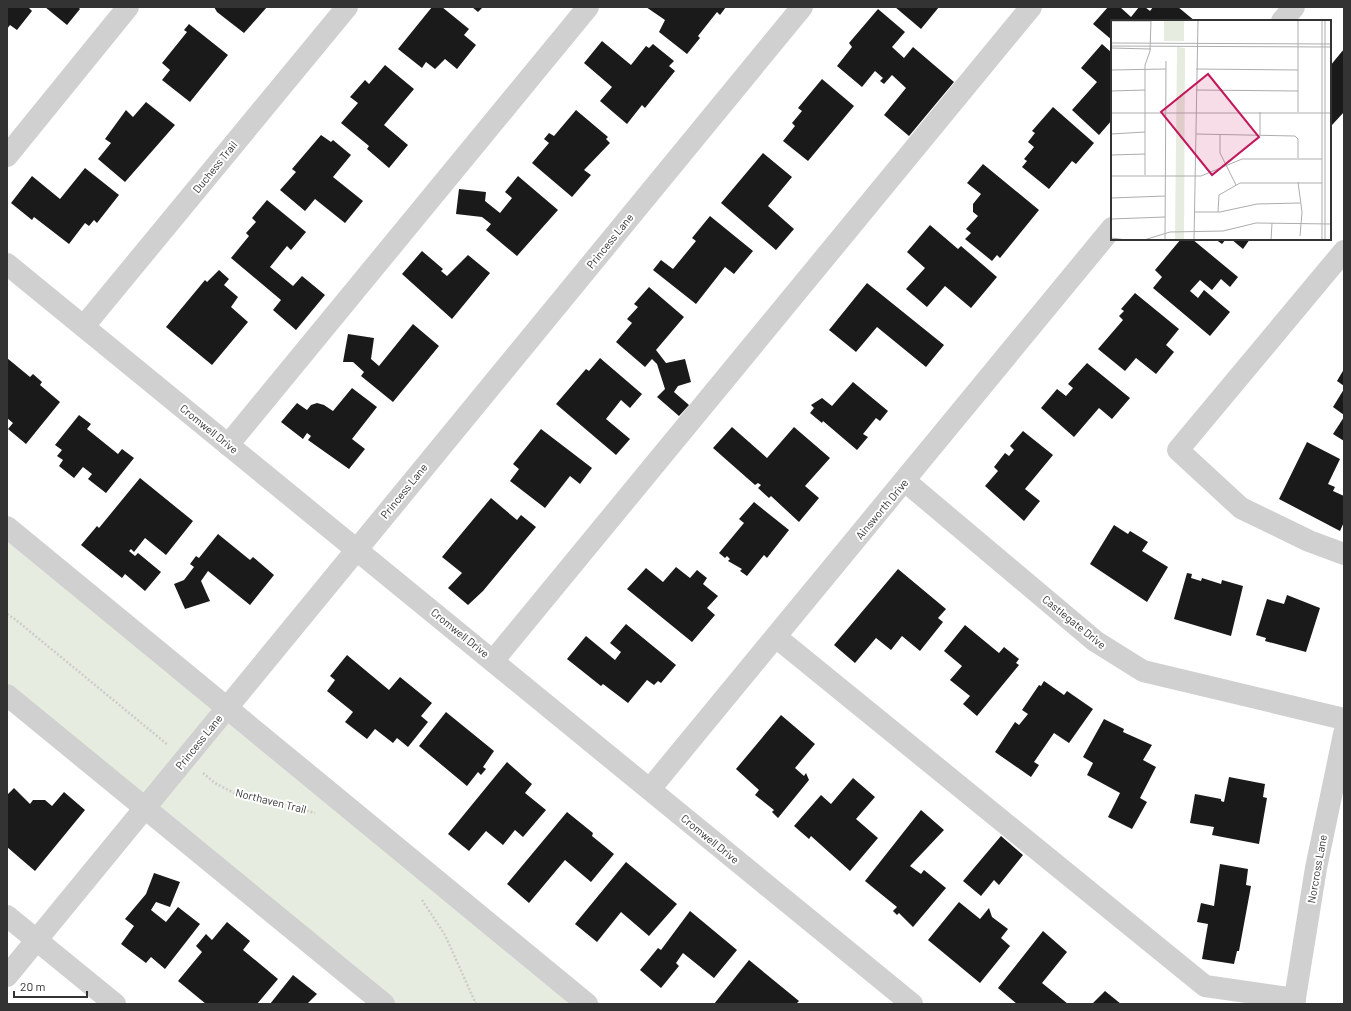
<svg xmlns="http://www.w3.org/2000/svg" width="1351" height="1011" font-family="Barlow,sans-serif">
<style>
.green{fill:#e6ecdf}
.building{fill:#1a1a1a}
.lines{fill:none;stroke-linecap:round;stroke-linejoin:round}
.path{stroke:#cdcdcd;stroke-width:2.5;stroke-dasharray:2 2;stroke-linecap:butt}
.minor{stroke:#d0d0d0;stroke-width:22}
.labels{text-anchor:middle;stroke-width:4;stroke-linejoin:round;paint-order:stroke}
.street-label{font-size:11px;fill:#333;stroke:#fff}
.inset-road{fill:none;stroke:#adadad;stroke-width:1}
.view{fill:#c2185b;fill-opacity:0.15;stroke:#c2185b;stroke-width:2}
.inset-edge{fill:none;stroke:#333;stroke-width:2}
</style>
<rect width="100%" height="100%" fill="#fff"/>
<polygon class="green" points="7,516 601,1004 386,1004 7,692"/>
<g class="building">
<polygon points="7,7 28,7 32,11 17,30 10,25 7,29"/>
<polygon points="45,7 78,7 80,9 67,25"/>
<polygon points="214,7 267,7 244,33 217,12"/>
<polygon points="432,7 442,7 469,29 464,35 476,45 457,69 445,59 435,69 426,62 422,68 398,49"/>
<polygon points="472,7 483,7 478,12"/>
<polygon points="646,7 726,7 720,15 717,12 698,36 700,38 687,54 659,32 665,20"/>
<polygon points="895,7 939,7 921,29"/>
<polygon points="1108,7 1120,7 1131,17 1139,7 1145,7 1150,11 1153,7 1178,7 1195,21 1112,21 1112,40 1093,24"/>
<polygon points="878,9 905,32 892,47 904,58 913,47 954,82 909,136 884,115 906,88 892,75 884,84 880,81 883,78 875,71 862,87 837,66 852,47 849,43"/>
<polygon points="189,24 228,55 190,102 162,80 170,70 162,63 187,32 184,30"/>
<polygon points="602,41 631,65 646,46 649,48 653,44 674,61 669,66 675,71 645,108 642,105 627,124 600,101 612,87 584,63"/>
<polygon points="1102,44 1112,53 1112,120 1099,135 1072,110 1097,82 1081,68"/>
<polygon points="1344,49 1344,112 1332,125 1330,123 1330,66"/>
<polygon points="385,65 414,89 384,125 408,145 389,168 367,149 369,146 341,123 358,103 350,97 365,80 369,84"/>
<polygon points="822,79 854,106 808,161 783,141 795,126 792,123 802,111 798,108"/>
<polygon points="146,102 175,125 125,182 98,159 111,143 105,139 126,110 133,117"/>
<polygon points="1053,107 1094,143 1076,164 1072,161 1049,189 1022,167 1027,161 1024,159 1034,147 1028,142 1035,133 1032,131"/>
<polygon points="576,110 608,137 606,139 610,143 584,170 591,175 572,197 532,163 549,143 544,139 549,133 554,136"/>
<polygon points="321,135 331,142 333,140 351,155 333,177 363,201 345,223 315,199 305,211 280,190 296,172 292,169"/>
<polygon points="763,153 792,177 768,206 794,229 776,250 721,203"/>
<polygon points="983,164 1039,210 1000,258 997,255 992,261 965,239 971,233 966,229 978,216 973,212 973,204 981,194 967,183"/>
<polygon points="85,168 119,195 97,223 94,220 89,226 85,223 69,244 34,217 32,220 11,203 32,176 60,199"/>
<polygon points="518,176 558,210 517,256 486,230 491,224 482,217 456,214 459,189 486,192 485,201 500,213 512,198 505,192"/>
<polygon points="267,200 306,232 291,250 287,246 270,267 293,286 302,276 325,295 296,330 273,310 281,300 231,258 249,236 246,233 256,222 252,218"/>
<polygon points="710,216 753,251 734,274 725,267 696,304 653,270 661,260 673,269 696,241 692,238"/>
<polygon points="930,225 958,249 961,246 997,277 971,308 945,286 927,307 906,289 925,268 907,252"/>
<polygon points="1181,239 1192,239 1238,277 1230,287 1221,279 1212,290 1200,280 1190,291 1198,298 1204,290 1230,312 1210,336 1153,288 1162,277 1155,270"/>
<polygon points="1215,239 1226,239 1222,244"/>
<polygon points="1231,239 1250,239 1243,249"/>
<polygon points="422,251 443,269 441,271 447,276 468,255 490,273 452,319 402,274"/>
<polygon points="219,270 229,279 224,285 238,297 231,307 248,322 212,365 166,327 205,280 207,282"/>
<polygon points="867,283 944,345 926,367 877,327 856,352 829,330"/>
<polygon points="649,287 684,317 656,350 666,363 685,359 691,382 678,386 674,392 689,405 679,416 657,397 665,389 657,364 652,359 645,367 616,342 632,323 627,319 638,307 634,304"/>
<polygon points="1135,293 1179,329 1166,345 1174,352 1156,374 1136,358 1125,371 1098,349 1123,320 1119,316 1124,311 1121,309"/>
<polygon points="413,324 439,346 393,402 361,376 364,372 353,362 343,362 348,334 374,338 371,359 379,366"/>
<polygon points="7,358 30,377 33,374 42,382 40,385 60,402 26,444 8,429 13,423 7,418"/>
<polygon points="600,358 642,394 630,408 621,400 606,419 630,439 616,455 556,404 586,369 589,371"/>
<polygon points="1087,363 1130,398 1112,419 1099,408 1074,437 1041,408 1057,389 1066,396 1073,388 1068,384"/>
<polygon points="1344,369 1344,386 1337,381"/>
<polygon points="853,382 888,411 880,421 876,418 863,434 868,437 857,450 823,421 822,423 810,413 814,408 811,405 822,398 832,406"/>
<polygon points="352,388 377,407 352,439 365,449 349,469 308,440 311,436 307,433 303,439 281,422 297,403 307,410 311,405 317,403 324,405 333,411"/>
<polygon points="1344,389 1344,415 1333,407"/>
<polygon points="79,415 91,424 87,429 118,454 122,449 134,458 106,493 88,479 92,474 83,467 74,478 59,466 63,460 57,456 62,450 55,445"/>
<polygon points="1344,417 1344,441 1333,434"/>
<polygon points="732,427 767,458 794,427 830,458 805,486 819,498 799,522 771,496 769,498 758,488 761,485 758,483 755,485 713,448"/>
<polygon points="541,429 592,468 580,484 570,476 545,508 510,481 519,469 513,464"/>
<polygon points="1023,431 1053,455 1025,489 1040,501 1024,521 985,486 998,471 994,467 1005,453 1009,456 1014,450 1010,446"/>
<polygon points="1307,442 1340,459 1328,484 1335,487 1333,491 1344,496 1344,522 1340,531 1279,499"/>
<polygon points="140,478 193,521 166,555 145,538 134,552 131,549 129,551 135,556 138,553 161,572 145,591 125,574 122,578 81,545 97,526 99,528"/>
<polygon points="491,498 517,520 521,515 536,527 483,591 468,605 448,588 462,573 442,557"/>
<polygon points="754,502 789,530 767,558 764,555 747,576 740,571 742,569 728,561 730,559 727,556 725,558 719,553 744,523 739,519"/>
<polygon points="1114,525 1128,534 1130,531 1148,542 1142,551 1168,567 1147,602 1090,564"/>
<polygon points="218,534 250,560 253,557 274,575 250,605 208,571 201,581 210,601 185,609 174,584 184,580 194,567 190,564 196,556 199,558"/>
<polygon points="676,567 690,578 697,570 707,578 703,584 718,596 707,608 715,615 692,642 627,589 646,568 663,582"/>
<polygon points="898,569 946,609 938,618 943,622 920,651 902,636 891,650 876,638 855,663 834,645"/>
<polygon points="1187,573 1192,574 1191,578 1201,581 1202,578 1221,584 1222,580 1243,586 1231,636 1174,619"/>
<polygon points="1287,595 1320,608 1306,652 1265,641 1266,638 1256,635 1267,599 1284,604"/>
<polygon points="626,624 676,665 661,683 658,681 654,685 647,680 628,703 603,684 601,686 567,659 586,636 615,660 621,652 610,643"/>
<polygon points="965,625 999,653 1004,647 1019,659 1016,663 1019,665 977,716 963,704 970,696 950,680 962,666 944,651"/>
<polygon points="347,655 389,690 400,677 432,703 421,716 428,722 408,747 397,738 393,743 375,729 367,739 345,722 353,712 327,691 335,680 330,676"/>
<polygon points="1044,681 1064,695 1067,691 1093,709 1069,743 1054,733 1034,762 1039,765 1031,777 995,752 1015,722 1019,725 1028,714 1022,710 1039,685 1041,686"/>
<polygon points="446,712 494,751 483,767 486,769 481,775 478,772 467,786 419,746"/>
<polygon points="781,715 815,744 795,768 804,776 806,773 809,780 778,818 772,812 774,810 755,795 759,790 736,769"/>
<polygon points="1104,719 1124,729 1123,732 1152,745 1143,760 1156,767 1140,798 1147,802 1132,829 1108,817 1120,793 1087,775 1093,763 1083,757"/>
<polygon points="507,762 532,784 525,793 546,810 523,837 515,830 503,845 486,831 469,851 448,834"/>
<polygon points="1229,777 1265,784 1263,797 1267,798 1259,844 1212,835 1214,827 1190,823 1195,794 1221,799 1221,801 1224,802"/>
<polygon points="853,778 875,797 856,819 878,838 850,871 811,836 809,839 794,826 821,795 831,804"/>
<polygon points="14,788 30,804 33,800 45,800 52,806 64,792 85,810 35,871 7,847 7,795"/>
<polygon points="921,810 944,830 910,866 921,874 924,870 946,888 913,927 899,913 897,915 893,911 897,907 865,881"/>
<polygon points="567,812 593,833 592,836 614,854 591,882 565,860 529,903 507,884"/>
<polygon points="1001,836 1023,855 999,885 994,880 981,896 963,881"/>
<polygon points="626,862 677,904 649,936 621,912 597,942 575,924"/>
<polygon points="1220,864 1248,869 1246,885 1251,886 1239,951 1237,951 1234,964 1202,959 1208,924 1197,922 1201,903 1214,906"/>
<polygon points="154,873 180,882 170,907 156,902 151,910 166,922 178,907 200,924 165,969 151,957 146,963 121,944 134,926 125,919 146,894"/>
<polygon points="959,902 980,919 989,908 992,917 1008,929 1001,938 1010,946 980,983 928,940"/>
<polygon points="690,911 737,950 714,978 683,953 676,963 679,966 661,988 640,970 658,948 661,950"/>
<polygon points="227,922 250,941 243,950 278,979 257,1004 206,1004 178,981 202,952 196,946 206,934 212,940"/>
<polygon points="1043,931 1067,952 1042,983 1068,1004 1017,1004 998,988"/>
<polygon points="749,960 799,1001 796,1004 714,1004"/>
<polygon points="293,975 317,994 307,1004 270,1004"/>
<polygon points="1105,991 1121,1004 1092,1004"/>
</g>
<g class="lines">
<g class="path">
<polyline points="7,614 16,620 168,745"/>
<polyline points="203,773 215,783 234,793 258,800 284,804 315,813"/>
<polyline points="422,900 445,935 476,1004"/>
</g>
<g class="minor">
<polyline points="1282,21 1294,7"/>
<polyline points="7,156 128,7"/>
<polyline points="1344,251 1178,450 1241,508 1309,541 1344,554"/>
<polyline points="7,264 912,1004"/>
<polyline points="84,326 347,7"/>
<polyline points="228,445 588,7"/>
<polyline points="905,481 1095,641 1143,671 1344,719"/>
<polyline points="7,527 587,1004"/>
<polyline points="776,637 1205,986 1295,999"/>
<polyline points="493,661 1031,7"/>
<polyline points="7,695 384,1004"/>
<polyline points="650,789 1112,228"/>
<polyline points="7,916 115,1004"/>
<polyline points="7,976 802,7"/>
<polyline points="1294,1004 1316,868 1344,734"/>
</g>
</g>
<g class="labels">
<g class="street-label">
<text transform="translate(215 167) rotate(-51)" y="4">Duchess Trail</text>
<text transform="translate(610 241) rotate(-51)" y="4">Princess Lane</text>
<text transform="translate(209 429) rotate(39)" y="4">Cromwell Drive</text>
<text transform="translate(404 491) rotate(-51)" y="4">Princess Lane</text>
<text transform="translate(882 509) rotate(-50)" y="4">Ainsworth Drive</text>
<text transform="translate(1074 622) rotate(39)" y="4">Castlegate Drive</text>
<text transform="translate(460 633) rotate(39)" y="4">Cromwell Drive</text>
<text transform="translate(199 742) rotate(-51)" y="4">Princess Lane</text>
<text transform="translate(271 801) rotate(14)" y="4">Northaven Trail</text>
<text transform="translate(710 839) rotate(39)" y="4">Cromwell Drive</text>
<text transform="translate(1317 869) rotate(-80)" y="4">Norcross Lane</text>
</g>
</g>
<g transform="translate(1111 20)">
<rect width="220" height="220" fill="#fff"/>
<path d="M 53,0 L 73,0 L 73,21 L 53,21 ZM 66,27 L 74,28 L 73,220 L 64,220 Z" fill="#e6ecdf"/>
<path class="inset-road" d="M 211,0 L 211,220M 214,0 L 214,220M 0,1 L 40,1M 0,23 L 220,24M 0,26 L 220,27M 0,28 L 40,29M 85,49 L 187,50M 0,50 L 55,49M 85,70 L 187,71M 0,71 L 34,70M 187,92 L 187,0M 0,93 L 220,93M 0,114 L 34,112M 85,114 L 184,116 L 187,119 L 187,138M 109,115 L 109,133 L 125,165M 149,115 L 149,92M 0,135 L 34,134M 34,155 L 34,45 L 39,31 L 40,0M 0,156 L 90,156 L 131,139 L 211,139M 187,162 L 191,192 L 189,216M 0,178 L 54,176M 83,192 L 109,192 L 146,184 L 189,183M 107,192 L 108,175 L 129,163 L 211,163M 0,199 L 54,197M 0,218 L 16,220M 33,220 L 59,212 L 112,211 L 145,203 L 220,204M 54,220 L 55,41M 83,220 L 87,0M 160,220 L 161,203"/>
<path class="view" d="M 97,54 L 148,117 L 101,155 L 50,92 Z"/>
<rect width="220" height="220" class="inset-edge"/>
</g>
<rect width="1351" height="1011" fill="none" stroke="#333333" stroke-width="16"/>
<path d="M14 991v6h73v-6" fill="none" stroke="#333333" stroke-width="2"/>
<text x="20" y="991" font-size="12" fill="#333333" stroke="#ffffff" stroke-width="3" paint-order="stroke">20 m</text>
</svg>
